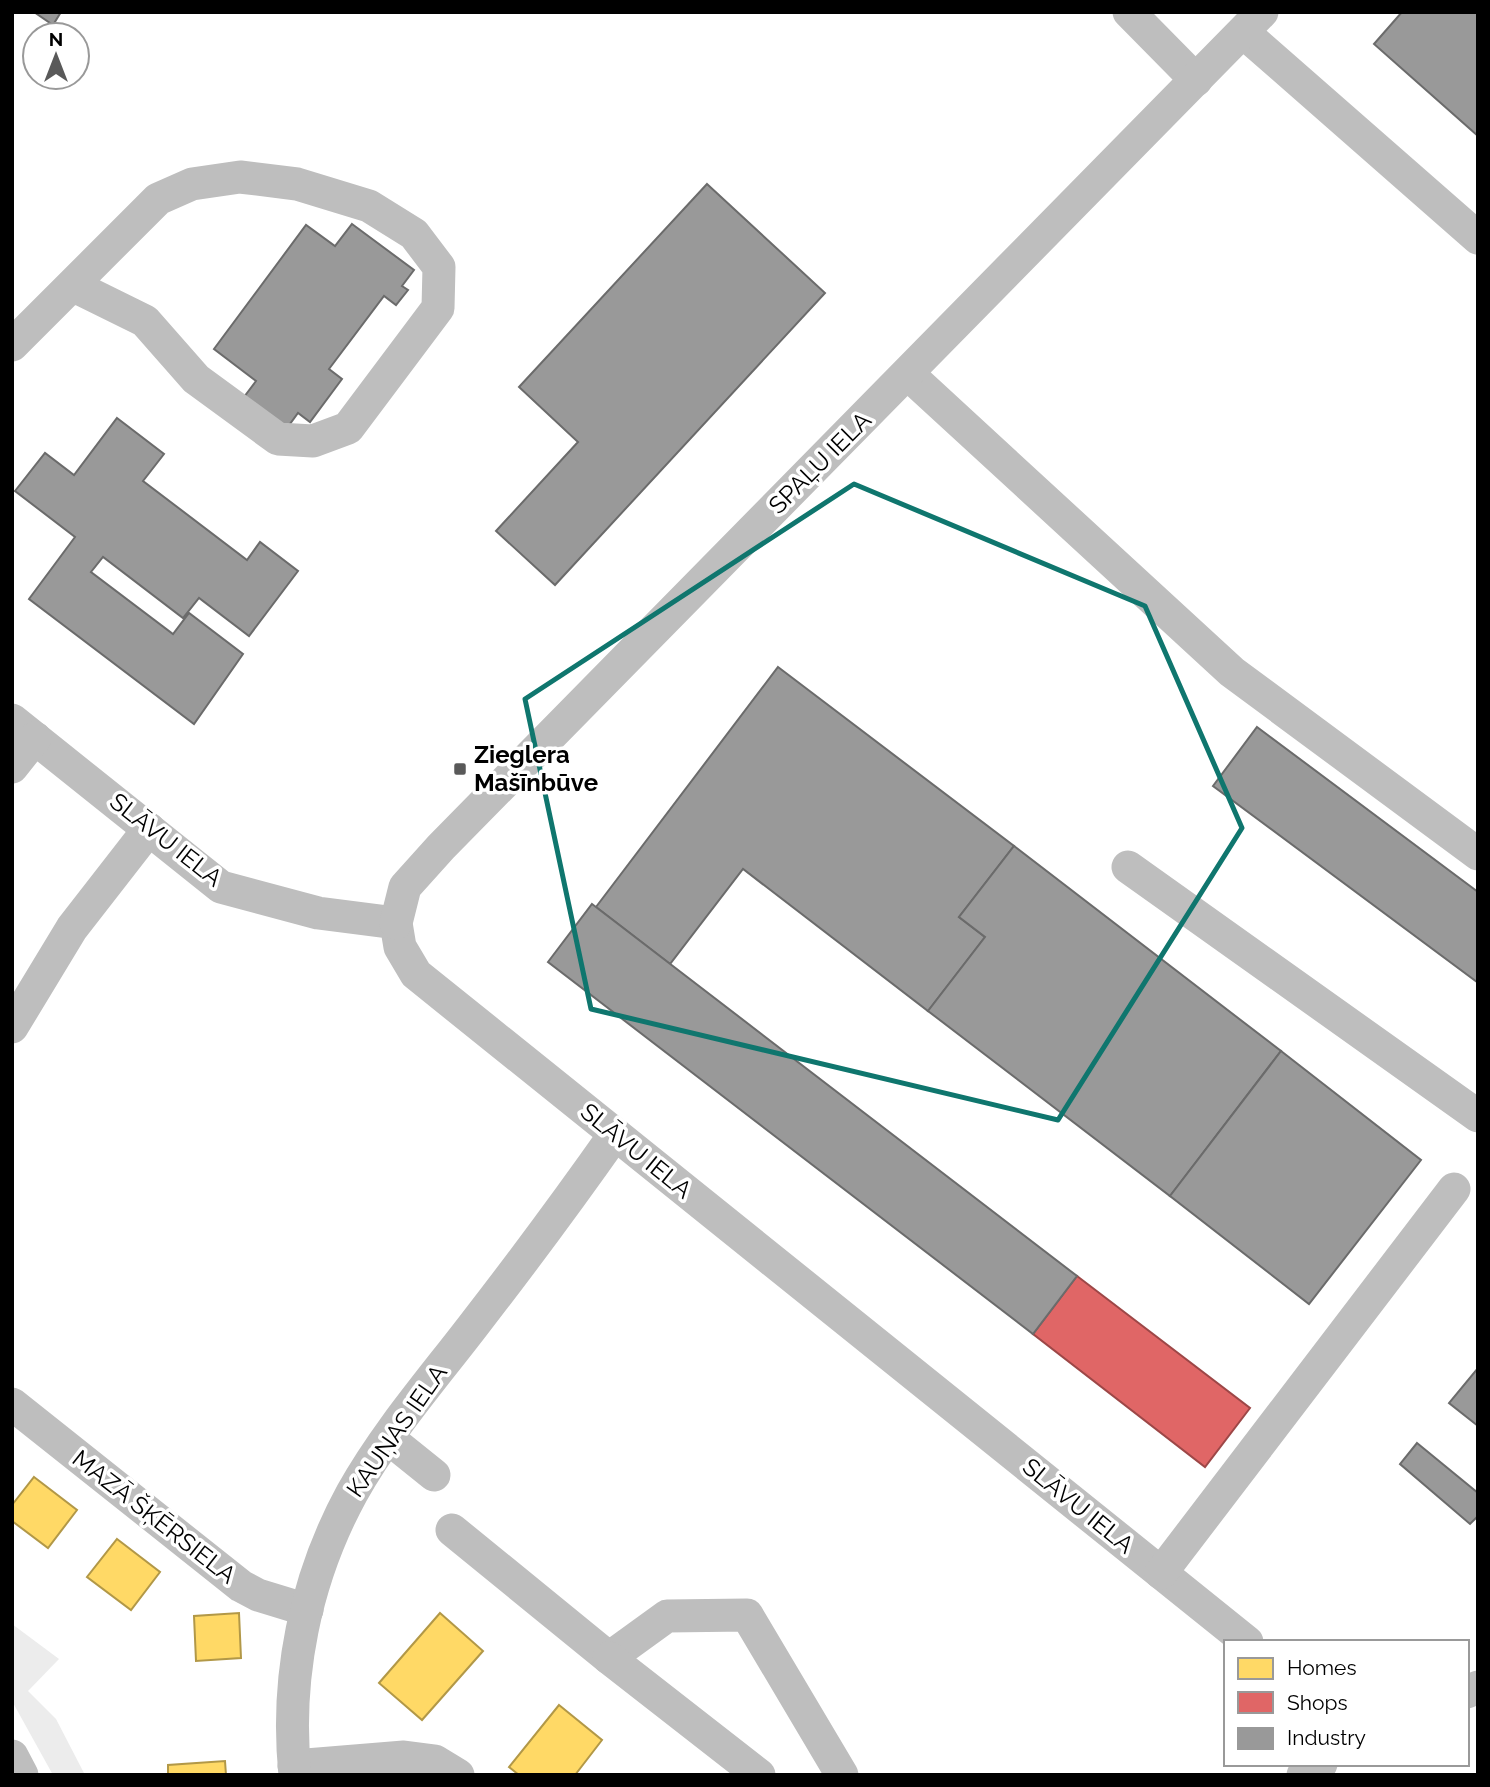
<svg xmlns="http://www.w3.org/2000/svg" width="1490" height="1787" font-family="Raleway,sans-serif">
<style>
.green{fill:#ececec}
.homes{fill:#ffd966;stroke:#b29847;stroke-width:2}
.shops{fill:#e06666;stroke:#9d4747;stroke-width:2}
.industry{fill:#999;stroke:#6b6b6b;stroke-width:2}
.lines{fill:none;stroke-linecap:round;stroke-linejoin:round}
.minor{stroke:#bebebe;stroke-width:33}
.marked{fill:none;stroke:#0f766e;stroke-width:5;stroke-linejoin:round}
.poi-dot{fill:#595959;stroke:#fff;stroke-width:2.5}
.labels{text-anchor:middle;stroke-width:7;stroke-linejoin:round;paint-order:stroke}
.street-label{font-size:24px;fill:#000;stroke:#fff}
.poi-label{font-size:24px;font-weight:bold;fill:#000;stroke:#fff;text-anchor:start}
</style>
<rect width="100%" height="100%" fill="#fff"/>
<polygon class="green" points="12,1624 59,1659 28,1691 56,1719 85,1775 53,1775 12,1701"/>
<g class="homes">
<polygon points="34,1477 77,1510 48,1548 12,1521 12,1505"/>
<polygon points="117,1539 160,1572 131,1610 87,1577"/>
<polygon points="239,1613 241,1658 196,1661 194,1616"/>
<polygon points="440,1613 483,1651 422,1720 379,1683"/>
<polygon points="559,1705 602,1740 575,1775 519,1775 509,1767"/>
<polygon points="225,1761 226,1775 168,1775 168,1765"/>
</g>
<polygon class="shops" points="1077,1276 1250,1408 1205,1467 1033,1334"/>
<g class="industry">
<polygon points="34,12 61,12 53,25"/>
<polygon points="1402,12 1478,12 1478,136 1374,44"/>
<polygon points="707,184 825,293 555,585 496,531 578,442 519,387"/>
<polygon points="352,224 414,270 402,286 408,290 396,305 384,296 329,369 342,379 310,422 298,413 287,428 244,397 256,381 214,349 306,225 335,246"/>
<polygon points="117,418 164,454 143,481 247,560 260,542 298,571 249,636 199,598 183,618 103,557 91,572 173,634 189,613 243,654 194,724 29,599 75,537 15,491 45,453 74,475"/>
<polygon points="778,667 1014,846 959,917 985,937 928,1011 743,869 670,964 596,907"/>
<polygon points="1257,727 1478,892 1477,982 1213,786"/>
<polygon points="1014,846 1281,1051 1170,1196 928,1011 985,937 959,917"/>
<polygon points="592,904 1077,1276 1033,1334 548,962"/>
<polygon points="1281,1051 1421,1160 1309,1304 1170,1196"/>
<polygon points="1478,1368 1478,1426 1449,1403"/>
<polygon points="1417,1443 1478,1493 1478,1516 1470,1524 1400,1464"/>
</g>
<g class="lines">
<g class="minor">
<polyline points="1129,12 1196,80"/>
<polyline points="1243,32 1478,238"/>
<polyline points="12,345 158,199 192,184 240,177 297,184 369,206 414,234 439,267 438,308 348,428 313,441 278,439 196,379 145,321 72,285"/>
<polyline points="908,374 1232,672 1478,854"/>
<polyline points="12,720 221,887 318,913 396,923 400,947 416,974 1247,1642"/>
<polyline points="12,767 35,738"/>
<polyline points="1128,867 1478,1116"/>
<polyline points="396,923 405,887 441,847 1262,12"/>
<polyline points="12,1027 72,928 149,829"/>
<polyline points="12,1404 241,1586 258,1595 307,1610"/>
<polyline points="388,1438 434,1475"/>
<polyline points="452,1530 609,1658 667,1616 747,1615 842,1775"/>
<polyline points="1161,1573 1454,1189"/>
<polyline points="609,1658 759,1775"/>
<polyline points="1467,1692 1478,1687"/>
<polyline points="12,1756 22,1775"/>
<polyline points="294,1766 404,1757 435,1761 458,1775"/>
<path d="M 295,1775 C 285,1678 305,1579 352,1493 C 386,1432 434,1377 476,1322 C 524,1260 570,1198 615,1134"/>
<polyline points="1303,1775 1321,1764"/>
</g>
</g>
<path class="marked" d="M 854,484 L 1145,606 L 1242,828 L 1058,1120 L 591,1009 L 525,699 Z"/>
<rect class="poi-dot" x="453" y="762" width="14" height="14" rx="3.5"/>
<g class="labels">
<g class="street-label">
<text transform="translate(820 463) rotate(-45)" y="8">SPAĻU IELA</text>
<text transform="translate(166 840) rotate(38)" y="8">SLĀVU IELA</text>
<text transform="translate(636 1151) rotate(39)" y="8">SLĀVU IELA</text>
<text transform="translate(397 1431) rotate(-55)" y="8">KAUŅAS IELA</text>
<text transform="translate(1078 1506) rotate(39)" y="8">SLĀVU IELA</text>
<text transform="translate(154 1517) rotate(38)" y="8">MAZĀ ŠĶĒRSIELA</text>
</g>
<g class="poi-label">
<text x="474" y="763">Zieglera<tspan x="474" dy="28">Mašīnbūve</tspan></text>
</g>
</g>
<rect width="1490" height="1787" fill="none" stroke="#000000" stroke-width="28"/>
<rect x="1224" y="1640" width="245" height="126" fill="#ffffff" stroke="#999999" stroke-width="2"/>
<rect x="1238" y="1658" width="35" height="21" fill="#ffd966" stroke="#999999" stroke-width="2"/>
<text x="1287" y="1675" font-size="21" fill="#000000">Homes</text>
<rect x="1238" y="1692" width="35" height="21" fill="#e06666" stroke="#999999" stroke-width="2"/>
<text x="1287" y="1710" font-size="21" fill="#000000">Shops</text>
<rect x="1238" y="1728" width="35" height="21" fill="#999999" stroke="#999999" stroke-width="2"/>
<text x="1287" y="1745" font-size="21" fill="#000000">Industry</text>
<g transform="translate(56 56)"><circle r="33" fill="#ffffff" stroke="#999999" stroke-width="2"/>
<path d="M0-5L12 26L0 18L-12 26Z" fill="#595959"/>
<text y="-10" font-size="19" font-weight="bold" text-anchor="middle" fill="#000000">N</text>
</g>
</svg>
